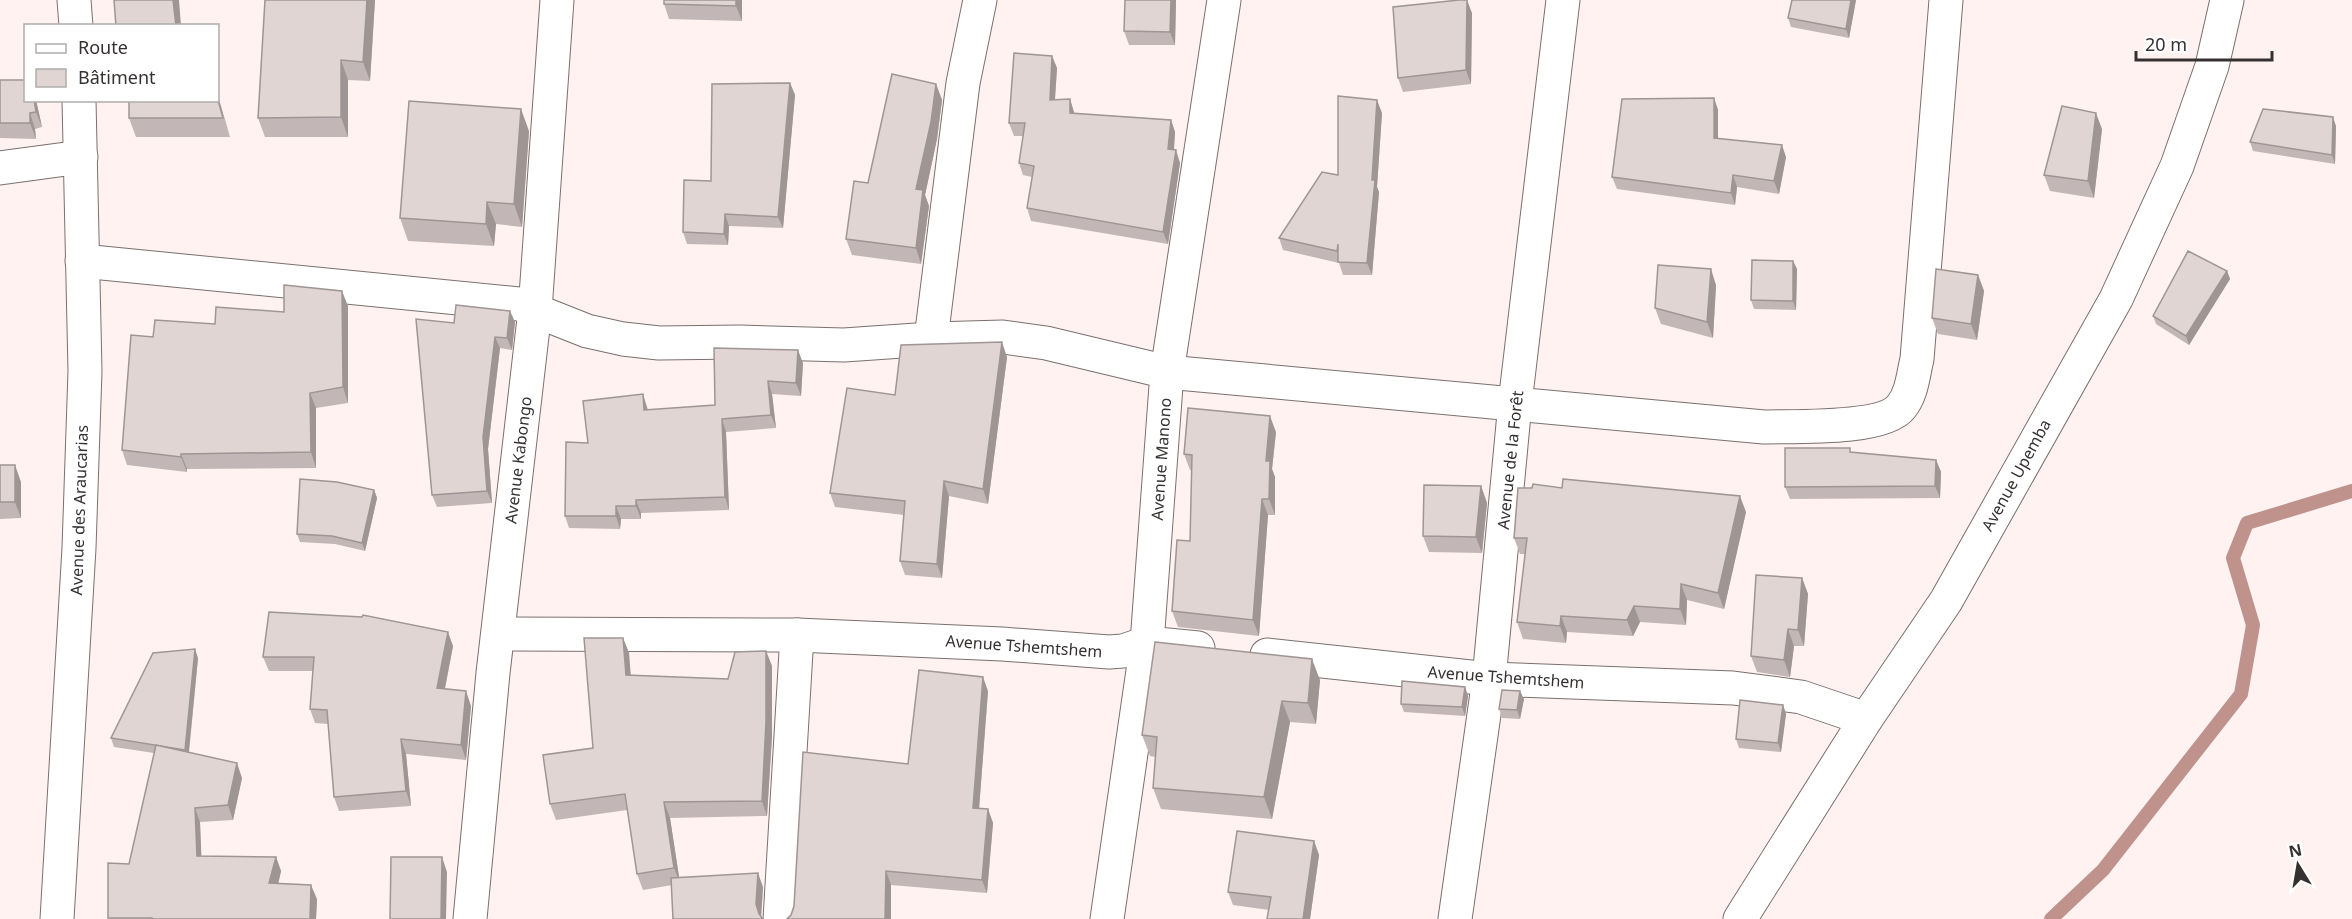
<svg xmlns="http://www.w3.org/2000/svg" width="2352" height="919" font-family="'Noto Sans',sans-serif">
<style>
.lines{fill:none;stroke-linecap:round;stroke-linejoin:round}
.stream{stroke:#bf928c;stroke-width:14}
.minor-casing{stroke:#7a706e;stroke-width:35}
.minor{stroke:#fff;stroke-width:33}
.wall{fill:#c2b7b6}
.shaded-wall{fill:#9e9594}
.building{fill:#e1d5d4;stroke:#9e9594;stroke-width:1.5}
.labels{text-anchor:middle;stroke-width:5;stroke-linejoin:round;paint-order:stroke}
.street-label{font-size:16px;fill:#353130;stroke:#fff}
</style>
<rect width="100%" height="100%" fill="#fff2f1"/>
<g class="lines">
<polyline class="stream" points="2051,919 2103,870 2241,694 2253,625 2233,558 2247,523 2352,491"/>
<g class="minor-casing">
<g id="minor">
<polyline points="74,0 76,26"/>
<polyline points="0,168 81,157"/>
<path d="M 82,261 L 519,304 L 587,331 L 623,339 L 659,343 L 740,342 L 844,345 L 931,339 L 1003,337 L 1046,343 L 1167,372 L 1764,427 C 1793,426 1883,430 1901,407 C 1912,394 1913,375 1917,359 L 1946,0"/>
<polyline points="931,339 963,83 980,0"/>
<polyline points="498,634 797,635 1002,644 1109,652 1123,651 1147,643 1198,648"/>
<polyline points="1267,655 1489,679 1733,688 1801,697 1866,719"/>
<polyline points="57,919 79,548 85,371 79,100"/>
<polyline points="470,919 493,673 535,310 557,0"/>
<polyline points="780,919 797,635"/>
<polyline points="1107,919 1147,643 1167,372 1224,0"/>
<polyline points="1455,919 1489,679 1515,403 1563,0"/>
<polyline points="1740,919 1866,719 1946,601 2116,299 2177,166 2212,66 2227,0"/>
</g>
</g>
<use href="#minor" class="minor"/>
</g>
<g class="wall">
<polygon points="265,0 375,0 370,81 348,80 348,137 265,137 258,118"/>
<polygon points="742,0 742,21 669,19 664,4"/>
<polygon points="1176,0 1175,45 1129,45 1124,31"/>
<polygon points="1856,0 1849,38 1791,27 1788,18"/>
<polygon points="1472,13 1471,84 1403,92 1398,78"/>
<polygon points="1052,56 1057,68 1055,100 1070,99 1074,113 1171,120 1175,132 1174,150 1180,163 1168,244 1031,221 1027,208 1032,177 1023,175 1019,163 1023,136 1014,136 1009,123"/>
<polygon points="0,80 36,100 42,127 35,129 36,139 0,138"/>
<polygon points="790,83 795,95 783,228 729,226 728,245 687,244 683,232 711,181"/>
<polygon points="936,84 942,100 937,139 925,195 929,206 921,264 852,255 846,239"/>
<polygon points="1714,98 1718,110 1718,138 1786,157 1779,194 1737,187 1735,205 1617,189 1612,177"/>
<polygon points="218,100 230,137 136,137 129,118"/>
<polygon points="1382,113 1377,187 1379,192 1372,275 1343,275 1339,263 1283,250 1279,238 1338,175"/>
<polygon points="2336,126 2335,164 2253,151 2250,142"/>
<polygon points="2102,129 2094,198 2050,191 2044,175"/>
<polygon points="529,131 522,227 496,224 494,246 408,241 400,218"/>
<polygon points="1793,261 1797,269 1796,310 1754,309 1751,300"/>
<polygon points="2227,271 2230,279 2189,345 2156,324 2153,316"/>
<polygon points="1978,275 1984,291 1977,340 1938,334 1932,318"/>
<polygon points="1716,285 1713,338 1661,324 1655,308"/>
<polygon points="348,306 348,403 316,408 316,468 187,469 187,472 127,465 122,450 153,337 284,312"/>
<polygon points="515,322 512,350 500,348 488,449 492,503 437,507 432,495 454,323"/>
<polygon points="1007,357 988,504 949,496 942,578 905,575 900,561 904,515 835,507 830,493 895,395"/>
<polygon points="803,363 801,396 772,394 776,428 726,432 729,510 641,513 641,519 621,519 620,529 569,528 565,516 588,443 647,407 648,410 715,405"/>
<polygon points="1276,432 1272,469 1275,477 1275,515 1268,515 1259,636 1178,627 1172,611 1190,541 1192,470 1190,470 1184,454"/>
<polygon points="1936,460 1941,472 1940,498 1790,499 1785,487"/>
<polygon points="0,465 21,482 21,518 0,519"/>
<polygon points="1481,486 1487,503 1482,553 1429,552 1423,536"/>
<polygon points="374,490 377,498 365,551 335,544 300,542 297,534"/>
<polygon points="1746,512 1724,609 1687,600 1686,625 1640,622 1633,636 1567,632 1566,643 1523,639 1517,622 1525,554 1520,554 1514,538"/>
<polygon points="1802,578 1808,594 1804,646 1794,646 1790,677 1757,672 1751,656"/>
<polygon points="623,638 629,653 630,675 728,679 766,651 772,666 772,736 767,816 670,818 679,877 763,887 761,917 672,885 643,890 637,874 627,810 556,820 550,804 593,748"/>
<polygon points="453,646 445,689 471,706 466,760 406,754 411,806 339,811 334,797 328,724 315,723 310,709 313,671 269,671 263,657"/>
<polygon points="198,658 189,753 242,778 233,820 200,822 201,856 276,857 281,871 278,884 317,899 316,919 109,919 129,864 154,753 114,747 111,738"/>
<polygon points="1320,680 1316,724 1290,722 1272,819 1161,809 1153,788 1155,757 1150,756 1142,735"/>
<polygon points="1465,687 1468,696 1465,716 1404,712 1401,704"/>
<polygon points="988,691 979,809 988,809 993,823 987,893 891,885 891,919 787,919 791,915 908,764"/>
<polygon points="1524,699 1520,719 1502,718 1499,709"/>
<polygon points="1783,705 1786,714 1781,752 1739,748 1736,739"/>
<polygon points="1314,841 1319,855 1310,919 1267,919 1269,910 1233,905 1228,892"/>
</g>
<g class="shaded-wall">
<polygon points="173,0 179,0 181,26 176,26"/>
<polygon points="367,0 375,0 370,81 363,62"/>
<polygon points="736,0 742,0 742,21 736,6"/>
<polygon points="1171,0 1176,0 1175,45 1170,32"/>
<polygon points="1467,0 1472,13 1471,84 1466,70"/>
<polygon points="1851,0 1856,0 1849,38 1846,29"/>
<polygon points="1052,56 1057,68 1054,112 1050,100"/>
<polygon points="341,60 348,80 348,137 341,117"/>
<polygon points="790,83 795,95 783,228 778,217"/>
<polygon points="936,84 942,100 937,139 925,195 929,206 921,264 916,248 916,189"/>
<polygon points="218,96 230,137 218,100"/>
<polygon points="1714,98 1718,110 1718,150 1714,138"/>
<polygon points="1070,99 1074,112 1075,126 1070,113"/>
<polygon points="34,100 36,100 42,127 36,112"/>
<polygon points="1377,100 1382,113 1377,187 1379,192 1372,275 1367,263"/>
<polygon points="521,109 529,131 522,227 514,204"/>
<polygon points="30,113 35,129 36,139 30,123"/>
<polygon points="2096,113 2102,129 2094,198 2088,181"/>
<polygon points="2333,117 2336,126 2335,164 2332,155"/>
<polygon points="1171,120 1175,132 1173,162 1168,149"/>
<polygon points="1782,145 1786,157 1779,194 1774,181"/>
<polygon points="1176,150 1180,163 1168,244 1163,232"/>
<polygon points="1733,175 1737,187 1735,205 1731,193"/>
<polygon points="487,202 496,224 494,246 486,224"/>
<polygon points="725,214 729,226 728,245 724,234"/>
<polygon points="1793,261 1797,269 1796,310 1793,301"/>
<polygon points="1711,269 1716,285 1713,338 1707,322"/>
<polygon points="2227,271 2230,279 2189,345 2186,336"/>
<polygon points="1978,275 1984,291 1977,340 1971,324"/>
<polygon points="342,291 348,306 348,403 343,387"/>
<polygon points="510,311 515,322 512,350 507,338"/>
<polygon points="495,337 500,348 488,449 492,503 487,491 483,437"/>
<polygon points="1002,342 1007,357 988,504 983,489"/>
<polygon points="798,350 803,363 801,396 796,383"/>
<polygon points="768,381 772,394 776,428 771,415"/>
<polygon points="310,393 316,408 316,468 311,452"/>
<polygon points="643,394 647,407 649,423 644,410"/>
<polygon points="1270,416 1276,432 1272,469 1275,477 1275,515 1269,499 1266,461"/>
<polygon points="722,419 726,432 729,510 725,497"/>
<polygon points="181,454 187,469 187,472 181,457"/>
<polygon points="1936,460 1941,472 1940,498 1935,486"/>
<polygon points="15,465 21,482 21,518 15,502"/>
<polygon points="944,481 949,496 942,578 937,564"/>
<polygon points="1481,486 1487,503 1482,553 1476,537"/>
<polygon points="374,490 377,498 365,551 362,543"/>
<polygon points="1740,496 1746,512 1724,609 1718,593"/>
<polygon points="1262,499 1268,515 1259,636 1253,620"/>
<polygon points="636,500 641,513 641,519 636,506"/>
<polygon points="616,506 621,519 620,529 616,516"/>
<polygon points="1802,578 1808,594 1804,646 1798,630"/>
<polygon points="1681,584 1687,600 1686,625 1680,609"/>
<polygon points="1634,606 1640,622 1633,636 1627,620"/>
<polygon points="1561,616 1567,632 1566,643 1560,626"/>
<polygon points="1788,629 1794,646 1790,677 1784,660"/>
<polygon points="448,632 453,646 442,703 437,688"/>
<polygon points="623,638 629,653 632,690 626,675"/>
<polygon points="195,649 198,658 188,759 185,750"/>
<polygon points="766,651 772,666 772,736 767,816 762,801"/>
<polygon points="1312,659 1320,680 1316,724 1308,703"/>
<polygon points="983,677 988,691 978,822 973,808"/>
<polygon points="1465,687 1468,696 1465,716 1462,707"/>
<polygon points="466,691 471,706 466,760 461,745"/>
<polygon points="1520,691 1524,699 1520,719 1517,710"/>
<polygon points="1282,701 1290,722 1272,819 1264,797"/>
<polygon points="1783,705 1786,714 1781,752 1778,743"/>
<polygon points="401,739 406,754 411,806 406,791"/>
<polygon points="237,763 242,778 233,820 228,805"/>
<polygon points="664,802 670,818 680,883 674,868"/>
<polygon points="195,808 200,822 202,871 197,856"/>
<polygon points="988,809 993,823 987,893 982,880"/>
<polygon points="1314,841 1319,855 1310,919 1303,919"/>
<polygon points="276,857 281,871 275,898 269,883"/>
<polygon points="442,857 447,872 446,919 441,919"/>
<polygon points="886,871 891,885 891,919 885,919"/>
<polygon points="758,873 763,887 761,918 760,919 756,904"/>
<polygon points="311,885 317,899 316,919 310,919"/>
</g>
<g class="building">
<polygon points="114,0 173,0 176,26 116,26"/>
<polygon points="265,0 367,0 363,62 341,60 341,117 258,118"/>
<polygon points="664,0 736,0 736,6 664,4"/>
<polygon points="1125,0 1171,0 1170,32 1124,31"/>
<polygon points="1459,0 1467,0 1466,70 1398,78 1393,7"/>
<polygon points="1792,0 1851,0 1846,29 1788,18"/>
<polygon points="1014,53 1052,56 1050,100 1070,99 1070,113 1171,120 1168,149 1176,150 1163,232 1027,208 1034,166 1019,163 1025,123 1009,123"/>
<polygon points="892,74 936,84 931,122 916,189 923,190 916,248 846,239 854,181 868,183"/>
<polygon points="0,80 26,80 26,100 34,100 36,112 30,113 30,123 0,123"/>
<polygon points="790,83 778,217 725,214 724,234 683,232 684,180 711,181 712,84"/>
<polygon points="1338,96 1377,100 1372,180 1375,180 1367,263 1338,262 1338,244 1337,251 1279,238 1322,172 1338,175"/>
<polygon points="1714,98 1714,138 1782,145 1774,181 1733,175 1731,193 1612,177 1622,99"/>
<polygon points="129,100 218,100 223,118 129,118"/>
<polygon points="409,101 521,109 514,204 487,202 486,224 400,218"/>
<polygon points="2062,106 2096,113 2088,181 2044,175"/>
<polygon points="2263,109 2333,117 2332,155 2250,142"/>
<polygon points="2188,251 2227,271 2186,336 2153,316"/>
<polygon points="1752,260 1793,261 1793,301 1751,300"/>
<polygon points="1658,265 1711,269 1707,322 1655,308"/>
<polygon points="1936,269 1978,275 1971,324 1932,318"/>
<polygon points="284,285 342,291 343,387 310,393 311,452 181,454 181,457 122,450 131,335 153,337 155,320 215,324 216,307 284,312"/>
<polygon points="456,305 510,311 507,338 495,337 483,437 487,491 432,495 416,319 454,323"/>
<polygon points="1002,342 983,489 944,481 937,564 900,561 905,501 830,493 847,388 895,395 901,345"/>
<polygon points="714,348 798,350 796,383 768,381 771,415 722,419 725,497 636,500 636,506 616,506 616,516 565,516 566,442 588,443 583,401 643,394 644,410 715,405"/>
<polygon points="1188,408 1270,416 1266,461 1270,461 1269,499 1262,499 1253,620 1172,611 1177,540 1190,541 1192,455 1184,454"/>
<polygon points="1785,448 1850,448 1850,452 1936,460 1935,486 1785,487"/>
<rect x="0" y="465" width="15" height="37"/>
<polygon points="300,479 337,482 374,490 362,543 332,536 297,534"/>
<polygon points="1563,479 1740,496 1718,593 1681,584 1680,609 1634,606 1627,620 1561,616 1560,626 1517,622 1527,538 1514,538 1518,488 1532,488 1533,484 1562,488"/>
<polygon points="1424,485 1481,486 1476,537 1423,536"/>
<polygon points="1756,575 1802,578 1798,630 1788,629 1784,660 1751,656"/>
<polygon points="269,612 362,617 363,615 448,632 437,688 466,691 461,745 401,739 406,791 334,797 327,710 310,709 314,657 263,657"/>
<polygon points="584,638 623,638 626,675 728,679 735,652 766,651 766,721 762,801 664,802 674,868 637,874 625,794 550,804 543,755 593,748"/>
<polygon points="1155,642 1312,659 1308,703 1282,701 1264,797 1153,788 1157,737 1142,735"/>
<polygon points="195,649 185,750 111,738 153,653"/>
<polygon points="919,670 983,677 973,808 988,809 982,880 886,871 885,919 787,919 791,915 794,906 803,752 908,764"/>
<polygon points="1402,681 1465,687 1462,707 1401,704"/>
<polygon points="1502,690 1520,691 1517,710 1499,709"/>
<polygon points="1740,700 1783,705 1778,743 1736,739"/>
<polygon points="156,745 237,763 228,805 195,808 197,856 276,857 269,883 311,885 310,919 152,919 152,918 108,918 108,863 129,864"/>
<polygon points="1237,831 1314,841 1303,919 1267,919 1271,897 1228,892"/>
<polygon points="391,857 442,857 441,919 390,919"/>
<polygon points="758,873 756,904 759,914 763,919 673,919 671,878"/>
</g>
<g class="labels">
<g class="street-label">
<text transform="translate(1161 459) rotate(-86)" y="6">Avenue Manono</text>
<text transform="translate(518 460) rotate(-83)" y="6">Avenue Kabongo</text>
<text transform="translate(1510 460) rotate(-84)" y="6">Avenue de la Forêt</text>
<text transform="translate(2016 475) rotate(-61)" y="6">Avenue Upemba</text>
<text transform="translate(79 510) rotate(-88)" y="6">Avenue des Araucarias</text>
<text transform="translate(1024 646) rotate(4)" y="6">Avenue Tshemtshem</text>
<text transform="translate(1506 677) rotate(4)" y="6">Avenue Tshemtshem</text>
</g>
</g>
<rect x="24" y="24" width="195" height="78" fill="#ffffff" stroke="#aeadac" stroke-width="1.5"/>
<rect x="36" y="44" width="30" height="9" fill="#ffffff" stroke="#aeadac" stroke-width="1.5"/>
<text x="78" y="54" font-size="18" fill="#353130">Route</text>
<rect x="36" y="69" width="30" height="18" fill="#e1d5d4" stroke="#aeadac" stroke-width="1.5"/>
<text x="78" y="84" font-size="18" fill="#353130">Bâtiment</text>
<g transform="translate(2298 865) rotate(349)" stroke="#ffffff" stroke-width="4.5" paint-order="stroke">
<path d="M0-4.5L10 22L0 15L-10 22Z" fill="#353130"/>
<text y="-9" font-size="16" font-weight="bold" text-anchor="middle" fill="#353130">N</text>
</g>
<path d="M2136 51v9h136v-9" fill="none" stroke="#353130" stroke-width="3"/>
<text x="2145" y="51" font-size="18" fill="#353130" stroke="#ffffff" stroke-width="4.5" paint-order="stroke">20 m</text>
</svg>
